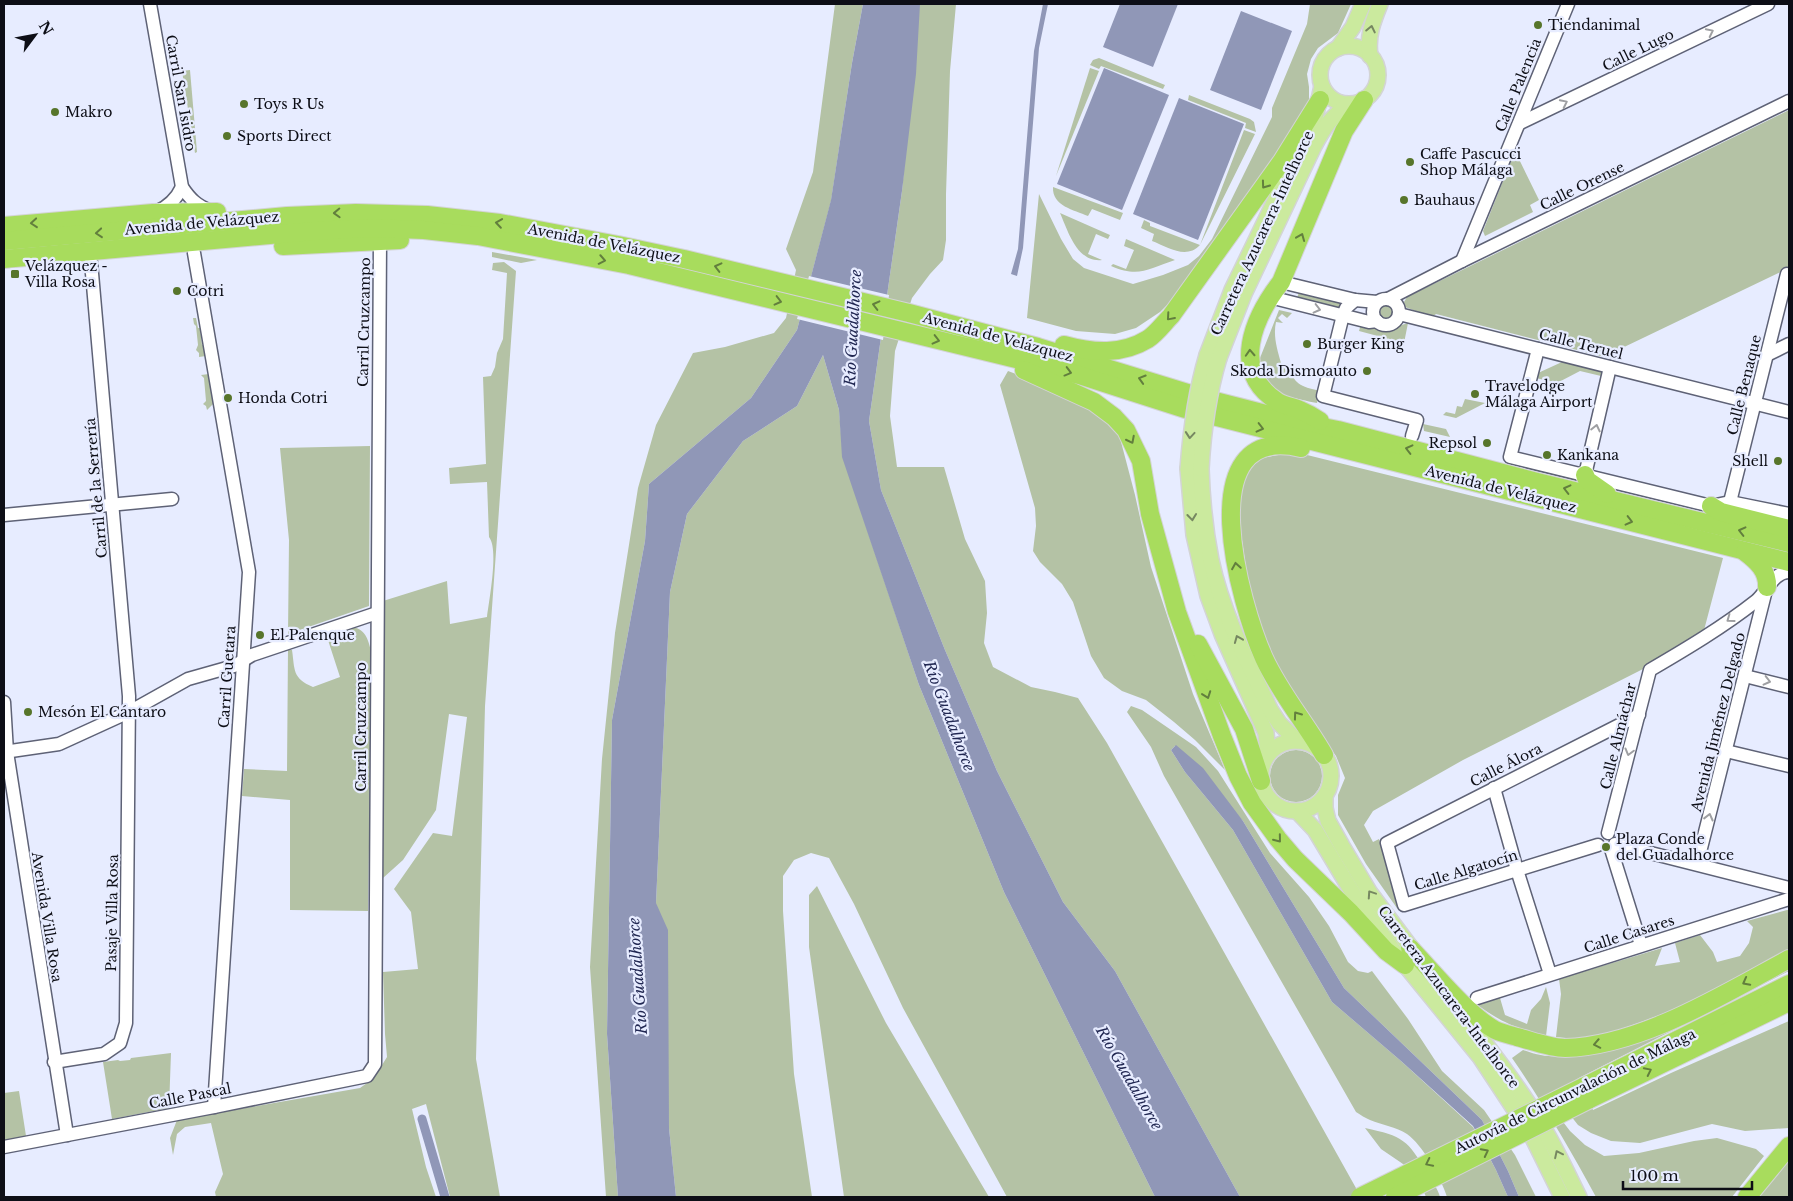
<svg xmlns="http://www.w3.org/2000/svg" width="1793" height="1201" font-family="'Libre Baskerville',serif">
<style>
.green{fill:#b4c2a5}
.water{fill:#9097b7}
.pier{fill:#e7ecff}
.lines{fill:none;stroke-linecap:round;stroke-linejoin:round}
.canal{stroke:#9097b7;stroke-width:9}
.minor-casing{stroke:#5e6276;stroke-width:15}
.major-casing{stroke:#d3d4d5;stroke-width:18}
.highway-casing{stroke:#d3d4d5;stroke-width:20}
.minor{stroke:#fff;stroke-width:12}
.major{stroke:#cbea9e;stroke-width:15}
.highway{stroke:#a8dc5d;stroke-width:18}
.major-bridge-casing{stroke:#d3d4d5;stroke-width:18;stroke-linecap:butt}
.highway-bridge-casing{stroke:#d3d4d5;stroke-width:20;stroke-linecap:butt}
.major-bridge{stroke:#cbea9e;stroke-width:15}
.highway-bridge{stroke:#a8dc5d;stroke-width:18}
.oneway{stroke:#768761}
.oneway2{stroke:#9e9fa2}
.oneway3{stroke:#627f3d}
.poi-dot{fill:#57752b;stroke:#e7ecff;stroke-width:2}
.labels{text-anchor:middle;stroke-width:4.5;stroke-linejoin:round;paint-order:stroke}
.poi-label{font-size:14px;fill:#0d0e16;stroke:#e7ecff;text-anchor:start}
.street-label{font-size:14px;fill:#0d0e16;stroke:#e7ecff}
.water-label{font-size:15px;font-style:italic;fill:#212752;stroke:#e7ecff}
</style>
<rect width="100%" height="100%" fill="#e7ecff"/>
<g class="green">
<polygon points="835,4 863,4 852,63 831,201 797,330 751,398 649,484 645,541 612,720 607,1034 618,1197 606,1197 590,967 602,759 615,633 638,488 656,425 693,353 725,347 774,333 786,318 796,270 786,249 813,172"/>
<polygon points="919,4 956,4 950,71 946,194 946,240 943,260 930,274 912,298 895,351 890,416 897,467 944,467 965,539 985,581 987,613 984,643 993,667 1031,687 1055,692 1078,698 1107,743 1361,1197 1240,1197 1115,971 1063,902 997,771 945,650 881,490 869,421 902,191"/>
<polygon points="1310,4 1351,4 1338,33 1318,48 1311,59 1307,74 1309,87 1309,101 1294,133 1174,298 1160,312 1136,328 1115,334 1076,331 1027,318 1039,194 1061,239 1073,259 1084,268 1133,284 1163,275 1188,265 1199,256 1212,239 1272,117 1272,108 1307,24"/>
<polygon points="1099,58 1165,85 1163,89 1101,66 1099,69 1090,65 1093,60"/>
<polygon points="1090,68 1099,71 1056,176"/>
<polygon points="190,70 197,152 195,153 182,71"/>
<polygon points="1189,95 1250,119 1254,122 1256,132 1245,128 1246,123 1188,100"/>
<polygon points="1789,110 1789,268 1620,349 1616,360 1436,314 1432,317 1405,307 1404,302 1407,297"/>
<path d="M 1244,130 L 1255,134 L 1200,245 C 1186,260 1168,247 1152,241 L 1154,234 L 1141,228 L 1144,220 L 1150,223 L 1150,226 L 1200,245 Z"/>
<polygon points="1515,151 1539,200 1530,205 1533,212 1485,236 1483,231"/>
<path d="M 1053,187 L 1123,213 L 1120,220 L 1092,209 L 1088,216 C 1074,210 1052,206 1053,187 Z"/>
<path d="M 1060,213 L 1110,235 L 1108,239 L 1096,234 L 1088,254 L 1102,260 C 1077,263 1068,231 1060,213 Z"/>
<path d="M 1126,239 L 1175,260 C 1148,269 1139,278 1111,266 L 1113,264 L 1126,269 L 1134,250 L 1124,246 Z"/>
<polygon points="492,252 537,260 521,263 492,257"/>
<path d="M 504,262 L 516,271 L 485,706 L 476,1059 L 500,1197 L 450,1197 L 426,1104 L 412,1109 L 426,1167 L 436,1197 L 216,1197 L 215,1192 L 223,1174 L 211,1123 L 185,1127 L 177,1134 L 173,1155 L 170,1138 L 177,1120 L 360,1088 L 374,1078 L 387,1057 L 385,1034 L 383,972 L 418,969 L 411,912 L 394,889 L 433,833 L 452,836 L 467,717 L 449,714 L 436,810 L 403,860 L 383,878 L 383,601 L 447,581 L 450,624 L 487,617 C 489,600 499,549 489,537 L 487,482 L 450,484 L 449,468 L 486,464 L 483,377 L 491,376 L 495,367 L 497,353 L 503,339 L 507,273 L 492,270 L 493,263 Z"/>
<polygon points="1299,292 1345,303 1341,310 1297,298"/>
<circle cx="1387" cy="312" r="7"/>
<path d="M 1279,310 L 1292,313 L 1287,318 L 1282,314 L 1278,318 L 1283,323 L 1276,322 C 1273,336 1277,349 1281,363 L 1288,364 C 1294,385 1300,386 1320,391 L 1317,403 C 1285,396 1271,396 1258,363 Z"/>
<polygon points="193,318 196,318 198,328 200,328 202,345 205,345 206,356 199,357 199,353 196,350 198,345 196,326 194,324"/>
<polygon points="1408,323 1404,343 1359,331 1361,324 1386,330"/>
<polygon points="823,355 839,410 843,457 919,685 1004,892 1155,1197 1007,1197 903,1008 854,904 829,858 811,853 794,860 783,876 783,911 794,1074 812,1197 676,1197 669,1128 656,903 670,592 687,514 743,441 797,406"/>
<polygon points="1562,362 1602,371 1601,376 1580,371 1557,383 1536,378 1538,373"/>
<polygon points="1008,371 1046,385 1105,418 1120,438 1135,495 1151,567 1193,694 1225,770 1195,740 1174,722 1146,700 1122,691 1104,678 1091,656 1073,602 1062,584 1040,562 1033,551 1036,526 1035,508 1000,385"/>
<polygon points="209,374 214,403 207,410 206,406 203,404 206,401 204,378 201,375"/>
<polygon points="1465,399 1485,403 1456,418 1443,415 1446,412 1455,414 1457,406 1462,407"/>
<polygon points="1423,424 1446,429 1450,437 1424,431"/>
<polygon points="370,446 369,606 288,634 289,540 280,448"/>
<polygon points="1295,452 1723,558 1703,634 1645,668 1463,760 1373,811 1364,825 1373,842 1379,839 1399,911 1366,864 1338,815 1338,795 1345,778 1336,756 1280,675 1261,630 1247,574 1239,520 1241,490 1247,471 1262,458"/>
<path d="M 353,627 C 367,630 368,641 372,654 L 368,911 L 290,910 L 290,800 L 242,796 L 244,769 L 287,771 L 288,649 L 292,650 C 295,670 292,678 313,687 L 340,677 L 327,637 Z"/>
<path d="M 1131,706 L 1142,710 L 1196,747 L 1218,771 L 1270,853 L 1309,897 L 1329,926 L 1348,962 L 1358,971 L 1368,973 L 1372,971 L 1408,1019 L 1442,1071 L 1484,1110 L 1515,1155 L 1536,1197 L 1519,1197 L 1508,1171 L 1482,1120 L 1344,988 L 1243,821 L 1175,746 L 1171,750 L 1185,772 L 1233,830 L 1332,1002 L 1401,1061 L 1473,1127 L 1496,1170 L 1508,1197 L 1447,1197 C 1442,1180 1422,1144 1407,1134 C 1396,1127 1382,1125 1370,1120 C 1365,1118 1361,1115 1356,1112 L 1164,776 L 1151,747 L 1127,712 Z"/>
<circle cx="1296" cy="776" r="26"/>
<polygon points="817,886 886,1023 989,1197 844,1197 809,947 809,895"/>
<polygon points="1787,910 1789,910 1789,953 1676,1009 1641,1022 1598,1037 1576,1039 1556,1037 1561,994 1559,979 1662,948 1655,966 1680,962 1675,943 1700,935 1713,952 1717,962 1740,956 1749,943 1753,927 1747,921"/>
<path d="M 1789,966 L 1789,971 L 1579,1078 L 1593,1110 L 1671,1073 L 1789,1021 L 1789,1128 L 1745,1131 L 1712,1124 L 1640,1143 L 1611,1141 L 1591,1133 L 1578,1125 L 1563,1106 L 1554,1110 L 1570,1131 L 1585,1145 L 1604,1156 L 1639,1153 L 1694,1141 L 1717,1138 L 1756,1149 L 1764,1156 L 1732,1197 L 1596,1197 C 1570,1149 1543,1103 1512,1058 L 1523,1050 C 1547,1059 1559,1057 1584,1054 Z"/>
<path d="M 1546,987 L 1550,1003 L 1546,1036 C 1516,1028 1502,1023 1476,1004 L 1500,998 L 1505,1015 L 1527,1024 L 1531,1010 L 1541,999 Z"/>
<polygon points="171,1053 169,1108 112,1119 103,1062 118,1060 120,1061 130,1060 131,1058"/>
<polygon points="19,1091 26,1136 4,1141 4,1093"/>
<path d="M 1365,1128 C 1403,1136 1408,1140 1427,1173 C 1432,1181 1438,1189 1440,1197 L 1426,1197 L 1419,1179 L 1403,1164 L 1381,1149 Z"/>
<polygon points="1789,1156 1789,1197 1755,1197"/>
</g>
<g class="water">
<polygon points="863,4 920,4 916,74 902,191 869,421 881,490 945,650 997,771 1063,902 1115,971 1240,1197 1155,1197 1004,892 919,685 842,457 839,410 823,355 797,406 743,441 687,514 670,592 656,903 668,930 669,1128 676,1197 618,1197 607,1034 612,720 645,541 649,484 751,398 797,330 831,200 852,63"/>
<polygon points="1043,4 1048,4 1039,48 1023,248 1017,276 1011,274 1018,249 1034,51"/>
<polygon points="1120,4 1178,4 1153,67 1103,47"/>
<polygon points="1241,11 1292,31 1261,110 1210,90"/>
<polygon points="1104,68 1169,95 1122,210 1057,184"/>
<polygon points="1179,98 1244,124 1198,240 1133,214"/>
<polygon points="1176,745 1203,768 1243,821 1344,988 1482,1120 1508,1171 1519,1197 1508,1197 1496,1170 1473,1126 1401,1061 1332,1002 1233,830 1185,772 1171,750"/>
</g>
<polygon class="pier" points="809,276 889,295 883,340 797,319"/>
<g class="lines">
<polyline class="canal" points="422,1119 445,1197"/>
<g class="minor-casing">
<g id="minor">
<path d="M 150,4 L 182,187 C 190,199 197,206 211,211"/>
<polyline points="1520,123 1768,4"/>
<path d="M 156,212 C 168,207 176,200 182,187"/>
<polyline points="194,253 249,572 214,1107"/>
<polyline points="1462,261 1568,4"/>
<polyline points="1281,282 1355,300 1377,302"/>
<polyline points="1270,297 1369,322 1377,321"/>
<circle cx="1386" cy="312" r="13"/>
<polyline points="1388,299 1462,261 1789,101"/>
<polyline points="1355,300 1346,308 1343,315 1323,396 1417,420 1412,436"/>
<polyline points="1399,314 1789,412"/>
<polyline points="1538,349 1510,457 1711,506 1730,502 1789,514"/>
<polyline points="1767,355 1789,344"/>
<polyline points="1585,475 1610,367"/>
<polyline points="1730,502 1787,274"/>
<polyline points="4,515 172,499"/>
<polyline points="1745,676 1789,687"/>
<polyline points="4,702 7,752 67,1135"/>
<polyline points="1726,751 1789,766"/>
<polyline points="4,752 59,744 129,712 188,679 234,666 252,655 377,613"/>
<polyline points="1494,788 1517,870 1550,974"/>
<path d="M 1608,833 L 1650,670 C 1686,649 1723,627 1756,601 C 1767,592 1773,572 1789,572"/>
<polyline points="1615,844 1789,888"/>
<polyline points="1598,845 1404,905 1387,843 1639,715"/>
<polyline points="1611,849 1641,945"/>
<polyline points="1697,864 1766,590"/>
<polyline points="1477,998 1789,899"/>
<polyline points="54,1062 104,1054 120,1043 126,1023 129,696 91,262"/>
<polyline points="4,1147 214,1107 367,1076 375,1064 380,240"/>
</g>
</g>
<g class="major-casing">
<g id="major">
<circle cx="1349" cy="75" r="29"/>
<polyline points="1338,48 1353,27 1363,4"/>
<path d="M 1370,56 C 1367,36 1373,21 1380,4"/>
<polyline points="1207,355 1232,290 1315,118 1322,86"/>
<path d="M 1219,358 L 1244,294 L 1314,146 C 1324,127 1331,117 1349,104"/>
<polyline points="1188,469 1194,535 1208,596 1222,634 1266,733 1268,754"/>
<path d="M 1201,469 C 1202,500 1205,530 1211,560 C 1222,612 1247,661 1270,709 L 1279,723 L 1297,741"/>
<circle cx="1296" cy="776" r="35"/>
<polyline points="1325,796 1325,808 1328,821 1342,846 1370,893 1417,956"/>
<polyline points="1297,811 1315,830 1357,900 1393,950 1480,1057 1532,1136 1562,1197"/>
<path d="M 1453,1002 C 1482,1040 1513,1078 1538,1119 C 1554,1144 1566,1171 1579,1197"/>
</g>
</g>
<g class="highway-casing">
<g id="highway">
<polyline points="4,226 153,213 217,212"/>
<polyline points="4,241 287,216 356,213 427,215 500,223 618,245 684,259 909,313 1038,347 1188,393"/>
<polyline points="283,246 400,240"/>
<polyline points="4,259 314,231 369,228 424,230 478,236 629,265 1004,356 1079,375 1185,409"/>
<path d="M 1064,345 C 1093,353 1122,355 1148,339 C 1157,333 1164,323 1171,316 L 1282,161 L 1320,100"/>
<polyline points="1024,370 1094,402 1114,417 1126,430 1141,461 1150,514 1177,612 1222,736 1238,776 1252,803 1278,839 1295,859 1351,913 1386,951 1405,965"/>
<polyline points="1215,401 1298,422 1338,430 1537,482 1789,543"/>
<polyline points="1213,416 1789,562"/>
<path d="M 1320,421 C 1314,417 1307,413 1300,410 C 1293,407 1285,406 1278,402 C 1229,371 1254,317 1281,282 L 1344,131 L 1364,100"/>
<path d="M 1301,448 C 1187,421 1241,607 1264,658 C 1280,693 1305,722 1324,755"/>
<polyline points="1585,475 1587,480 1607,494"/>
<polyline points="1711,506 1721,512 1789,529"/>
<path d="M 1745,552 C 1757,561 1768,571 1767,587"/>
<polyline points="1198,644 1244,729 1261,781"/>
<path d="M 1410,948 C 1434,973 1467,1014 1495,1030 C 1502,1033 1510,1035 1517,1037 C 1532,1041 1550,1048 1565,1048 C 1641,1046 1724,994 1789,959"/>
<polyline points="1583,1087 1789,984"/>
<polyline points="1588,1100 1789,1002"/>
<polyline points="1747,1197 1789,1146"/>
</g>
</g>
<use href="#minor" class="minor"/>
<use href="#major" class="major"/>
<use href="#highway" class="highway"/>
<g class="major-bridge-casing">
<g id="major-bridge">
<path d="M 1188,469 C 1191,429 1196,392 1207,355"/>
<path d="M 1201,469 C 1203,431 1208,395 1219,358"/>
</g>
</g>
<g class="highway-bridge-casing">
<g id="highway-bridge">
<polyline points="1360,1197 1583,1087"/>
<polyline points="1395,1197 1588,1100"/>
</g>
</g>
<use href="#major-bridge" class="major-bridge"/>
<use href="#highway-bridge" class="highway-bridge"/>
</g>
<defs><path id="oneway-chevron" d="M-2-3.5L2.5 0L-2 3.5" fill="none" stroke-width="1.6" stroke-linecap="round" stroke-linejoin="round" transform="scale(1.25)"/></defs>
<g class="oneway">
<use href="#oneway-chevron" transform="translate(1371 29) rotate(-78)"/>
<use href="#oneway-chevron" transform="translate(1190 435) rotate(95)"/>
<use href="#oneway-chevron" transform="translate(1192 517) rotate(84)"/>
<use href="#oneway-chevron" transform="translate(1238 639) rotate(-112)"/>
<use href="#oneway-chevron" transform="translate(1371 894) rotate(-124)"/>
<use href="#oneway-chevron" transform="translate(1558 1154) rotate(-116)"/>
</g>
<g class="oneway2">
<use href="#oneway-chevron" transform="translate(1710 32) rotate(-26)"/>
<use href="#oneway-chevron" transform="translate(1564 103) rotate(-26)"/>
<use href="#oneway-chevron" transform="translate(1317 309) rotate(14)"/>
<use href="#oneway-chevron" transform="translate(1596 428) rotate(-77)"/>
<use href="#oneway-chevron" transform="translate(1730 619) rotate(144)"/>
<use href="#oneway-chevron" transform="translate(1767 681) rotate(14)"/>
<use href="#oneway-chevron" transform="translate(1629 752) rotate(105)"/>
<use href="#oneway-chevron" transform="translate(1709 817) rotate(-76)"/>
</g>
<g class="oneway3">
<use href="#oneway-chevron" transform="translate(1265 185) rotate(126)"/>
<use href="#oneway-chevron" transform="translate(337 213) rotate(178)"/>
<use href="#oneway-chevron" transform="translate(34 223) rotate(175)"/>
<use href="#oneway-chevron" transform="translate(499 223) rotate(-172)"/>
<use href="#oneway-chevron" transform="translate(99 233) rotate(175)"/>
<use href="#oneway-chevron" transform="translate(1301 237) rotate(-68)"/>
<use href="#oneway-chevron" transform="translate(602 260) rotate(11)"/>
<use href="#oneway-chevron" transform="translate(718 267) rotate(-166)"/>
<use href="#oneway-chevron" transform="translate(778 301) rotate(14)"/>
<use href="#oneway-chevron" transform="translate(876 305) rotate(-166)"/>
<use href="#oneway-chevron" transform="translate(1170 317) rotate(131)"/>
<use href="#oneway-chevron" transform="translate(936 340) rotate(14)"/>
<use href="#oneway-chevron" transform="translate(1250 353) rotate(-93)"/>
<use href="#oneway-chevron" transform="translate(1068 372) rotate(15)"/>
<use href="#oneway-chevron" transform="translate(1142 379) rotate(-163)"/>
<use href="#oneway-chevron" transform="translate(1260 428) rotate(14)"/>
<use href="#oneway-chevron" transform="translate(1131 440) rotate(63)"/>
<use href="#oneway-chevron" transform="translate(1409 449) rotate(-166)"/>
<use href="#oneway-chevron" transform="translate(1567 489) rotate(-166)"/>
<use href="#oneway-chevron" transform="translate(1629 521) rotate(14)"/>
<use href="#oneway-chevron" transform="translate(1742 531) rotate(-166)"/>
<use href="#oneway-chevron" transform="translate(1236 566) rotate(-99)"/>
<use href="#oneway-chevron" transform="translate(1207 695) rotate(70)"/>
<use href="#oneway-chevron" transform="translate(1297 715) rotate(-126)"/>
<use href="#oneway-chevron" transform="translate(1278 839) rotate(51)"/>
<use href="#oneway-chevron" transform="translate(1746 982) rotate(152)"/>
<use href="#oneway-chevron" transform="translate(1597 1044) rotate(169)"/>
<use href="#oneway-chevron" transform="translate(1648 1071) rotate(-26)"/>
<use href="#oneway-chevron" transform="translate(1485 1152) rotate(-27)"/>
<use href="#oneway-chevron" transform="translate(1429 1163) rotate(154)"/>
</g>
<g class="poi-dot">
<circle cx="1538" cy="25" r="5"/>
<circle cx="244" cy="104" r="5"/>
<circle cx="55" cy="112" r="5"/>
<circle cx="227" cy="136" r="5"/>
<circle cx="1410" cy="162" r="5"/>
<circle cx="1404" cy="200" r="5"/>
<rect x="10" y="269" width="10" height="10" rx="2.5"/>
<circle cx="177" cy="291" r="5"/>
<circle cx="1307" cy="344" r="5"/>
<circle cx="1367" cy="371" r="5"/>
<circle cx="1475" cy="394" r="5"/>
<circle cx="228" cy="398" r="5"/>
<circle cx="1487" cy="443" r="5"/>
<circle cx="1547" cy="455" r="5"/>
<circle cx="1778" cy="461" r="5"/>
<circle cx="260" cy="635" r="5"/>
<circle cx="28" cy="712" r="5"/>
<circle cx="1606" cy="847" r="5"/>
</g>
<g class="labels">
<g class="poi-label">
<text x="1548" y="30">Tiendanimal</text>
<text x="254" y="109">Toys R Us</text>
<text x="65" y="117">Makro</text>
<text x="237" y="141">Sports Direct</text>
<text x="1420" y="159">Caffe Pascucci<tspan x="1420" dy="16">Shop Málaga</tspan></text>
<text x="1414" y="205">Bauhaus</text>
<text x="25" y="271">Velázquez -<tspan x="25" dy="16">Villa Rosa</tspan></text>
<text x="187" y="296">Cotri</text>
<text x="1317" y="349">Burger King</text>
<text x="1357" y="376" text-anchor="end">Skoda Dismoauto</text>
<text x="1485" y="391">Travelodge<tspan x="1485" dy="16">Málaga Airport</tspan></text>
<text x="238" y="403">Honda Cotri</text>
<text x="1477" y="448" text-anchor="end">Repsol</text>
<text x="1557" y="460">Kankana</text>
<text x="1768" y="466" text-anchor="end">Shell</text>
<text x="270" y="640">El Palenque</text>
<text x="38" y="717">Mesón El Cántaro</text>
<text x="1616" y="844">Plaza Conde<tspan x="1616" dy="16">del Guadalhorce</tspan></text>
</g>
<g class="street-label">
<text transform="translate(1638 50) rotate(-26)" y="5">Calle Lugo</text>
<text transform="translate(1518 85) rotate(-68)" y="5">Calle Palencia</text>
<text transform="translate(181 93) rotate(80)" y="5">Carril San Isidro</text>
<text transform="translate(1582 186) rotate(-26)" y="5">Calle Orense</text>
<text transform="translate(202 223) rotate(-5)" y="5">Avenida de Velázquez</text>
<text transform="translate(1262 233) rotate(-65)" y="5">Carretera Azucarera-Intelhorce</text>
<text transform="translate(604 243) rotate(11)" y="5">Avenida de Velázquez</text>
<text transform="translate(364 322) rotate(-89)" y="5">Carril Cruzcampo</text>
<text transform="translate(998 337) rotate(15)" y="5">Avenida de Velázquez</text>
<text transform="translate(1581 344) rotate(14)" y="5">Calle Teruel</text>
<text transform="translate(1744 385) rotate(-76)" y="5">Calle Benaque</text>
<text transform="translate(96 488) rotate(-95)" y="5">Carril de la Serrería</text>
<text transform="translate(1501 489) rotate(14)" y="5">Avenida de Velázquez</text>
<text transform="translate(227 677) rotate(-86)" y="5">Carril Guetara</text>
<text transform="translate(1718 722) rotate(-76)" y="5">Avenida Jiménez Delgado</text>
<text transform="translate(361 727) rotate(-90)" y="5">Carril Cruzcampo</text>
<text transform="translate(1618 736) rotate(-76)" y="5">Calle Almáchar</text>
<text transform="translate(1506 765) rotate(-27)" y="5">Calle Álora</text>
<text transform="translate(1466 870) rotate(-17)" y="5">Calle Algatocín</text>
<text transform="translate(112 913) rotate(-89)" y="5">Pasaje Villa Rosa</text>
<text transform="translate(47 917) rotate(81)" y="5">Avenida Villa Rosa</text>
<text transform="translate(1629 934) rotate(-18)" y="5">Calle Casares</text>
<text transform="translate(1449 997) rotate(53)" y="5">Carretera Azucarera-Intelhorce</text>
<text transform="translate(1575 1091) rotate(-26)" y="5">Autovía de Circunvalación de Málaga</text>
<text transform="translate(190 1096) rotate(-11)" y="5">Calle Pascal</text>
</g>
<g class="water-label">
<text transform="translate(853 328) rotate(-87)" y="5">Río Guadalhorce</text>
<text transform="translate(949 716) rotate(69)" y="5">Río Guadalhorce</text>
<text transform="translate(638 976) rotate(-94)" y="5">Río Guadalhorce</text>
<text transform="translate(1129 1078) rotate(60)" y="5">Río Guadalhorce</text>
</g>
</g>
<rect width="1793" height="1201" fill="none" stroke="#0d0e16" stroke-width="10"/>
<g transform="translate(35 35) rotate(58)" stroke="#e7ecff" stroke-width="4" paint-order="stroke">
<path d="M0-4L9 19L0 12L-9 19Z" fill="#0d0e16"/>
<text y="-8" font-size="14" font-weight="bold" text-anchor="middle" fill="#0d0e16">N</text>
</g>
<path d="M1623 1181v8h129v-8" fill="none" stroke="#0d0e16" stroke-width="2.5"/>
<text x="1630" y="1181" font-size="15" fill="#0d0e16" stroke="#e7ecff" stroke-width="4" paint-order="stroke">100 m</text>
</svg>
